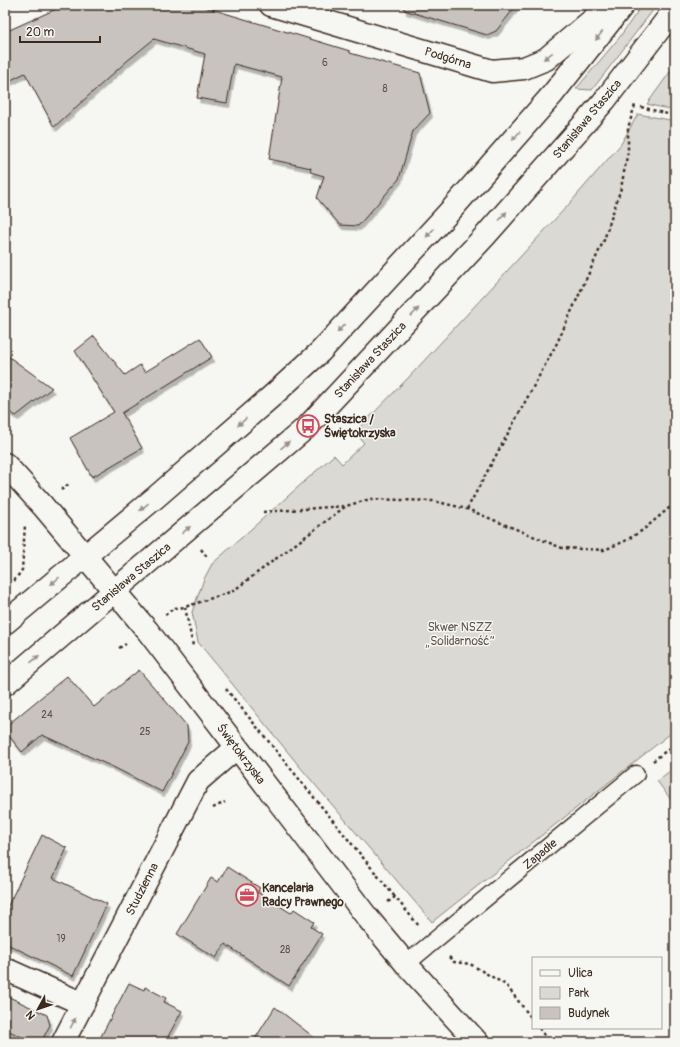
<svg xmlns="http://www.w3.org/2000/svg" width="680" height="1047" font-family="Pangolin,sans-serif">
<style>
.green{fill:#dad9d3;stroke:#8a8278}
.building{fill:#c8c3be;stroke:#3b2a1e;filter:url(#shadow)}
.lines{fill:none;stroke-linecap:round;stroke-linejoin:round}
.lane-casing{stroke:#3b2a1e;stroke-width:19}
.street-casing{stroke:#3b2a1e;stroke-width:25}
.secondary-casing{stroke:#3b2a1e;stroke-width:25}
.path{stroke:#3b2a1e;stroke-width:2.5;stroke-dasharray:3 3;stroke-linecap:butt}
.lane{stroke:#f6f6f2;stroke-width:16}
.street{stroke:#f6f6f2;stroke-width:22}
.secondary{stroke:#f6f6f2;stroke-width:22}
.oneway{fill:#989088}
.labels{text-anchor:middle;stroke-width:3;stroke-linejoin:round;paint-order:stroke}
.number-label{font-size:10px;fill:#5e5046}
.street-label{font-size:12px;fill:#3b2a1e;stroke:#f6f6f2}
.poi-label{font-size:12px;font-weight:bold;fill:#3b2a1e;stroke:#f6f6f2;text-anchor:start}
.park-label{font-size:12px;fill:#63564b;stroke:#f6f6f2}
</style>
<defs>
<filter id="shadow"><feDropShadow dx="2.5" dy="4.5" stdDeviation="0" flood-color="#0004"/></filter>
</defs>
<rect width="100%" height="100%" fill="#f6f6f2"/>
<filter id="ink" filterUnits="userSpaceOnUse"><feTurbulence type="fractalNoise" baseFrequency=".025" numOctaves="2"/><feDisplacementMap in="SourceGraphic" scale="8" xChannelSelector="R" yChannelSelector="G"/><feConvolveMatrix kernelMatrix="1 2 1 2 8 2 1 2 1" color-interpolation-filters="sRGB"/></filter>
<g filter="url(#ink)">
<g class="green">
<polygon points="642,5 657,5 592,90 576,89 619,38"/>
<polygon points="675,65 675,111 647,104"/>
<polygon points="638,114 675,121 675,730 432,922 300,767 198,642 192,612 204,579 212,564 334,455 342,464 364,443 355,432 409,377 570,203 621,144"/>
<polygon points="675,767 675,805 657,781"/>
</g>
<g class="building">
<polygon points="65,5 198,5 350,51 350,53 420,73 430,113 413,131 399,179 358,226 340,225 317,198 324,176 310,172 311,168 269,159 282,77 234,64 227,103 197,98 205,54 154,39 127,61 54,127 25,73 5,83 5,32"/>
<polygon points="404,5 517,5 496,31 487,35 404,10"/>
<polygon points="94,336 125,375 140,365 145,372 200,338 212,357 122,413 142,448 92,477 70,438 114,412 75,351"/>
<polygon points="5,354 52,388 16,416 5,409"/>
<polygon points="139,670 187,726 188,742 162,792 115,768 42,735 22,752 5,731 5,727 67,676 94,707"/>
<polygon points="42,835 67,848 53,878 107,904 73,976 5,943 5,912"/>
<polygon points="227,867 260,888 257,892 291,913 294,909 314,922 311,927 322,934 289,986 225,944 216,958 177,934 211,878 218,882"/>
<polygon points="129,983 144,990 145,987 166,998 164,1002 182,1011 165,1042 98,1042"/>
<polygon points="5,995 47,1015 50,1025 41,1042 32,1042 5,1029"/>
<polygon points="275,1007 320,1042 253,1042"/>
</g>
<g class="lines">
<g class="lane-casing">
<polyline id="lane" points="406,964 636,774"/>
</g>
<g class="street-casing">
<g id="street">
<polyline points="271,5 492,71 524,68 546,59 610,5"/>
<polyline points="5,969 83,1004"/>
<polyline points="63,1042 198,781 236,748"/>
</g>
</g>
<g class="secondary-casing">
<g id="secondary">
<polyline points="5,464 43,506 147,630 367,917 406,964 477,1042"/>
<polyline points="5,623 156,497 272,396 320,352 452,209 552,95 623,5"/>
<polyline points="5,684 308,426 485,236 605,100 675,9"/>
</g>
</g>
<g class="path">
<polyline points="641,107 675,116"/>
<polyline points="61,490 69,484"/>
<polyline points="467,509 557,343 604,240 621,188 628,151 628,128 635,105"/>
<polyline points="263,512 344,506"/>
<polyline points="201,549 207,557"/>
<polyline points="14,581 22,570 25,525"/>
<polyline points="185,607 193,646"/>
<polyline points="165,615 174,608 185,607 233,591 346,506 370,499 434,501 467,509 562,548 604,550 625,541 643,530 675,503"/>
<polyline points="119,648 126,644"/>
<polyline points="226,689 395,897"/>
<polyline points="653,761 675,744"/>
<polyline points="213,808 225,802"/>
<polyline points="388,902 395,897 419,926"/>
<polyline points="449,957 454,962 470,964 506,985 533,1020"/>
<polyline points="539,1028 549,1042"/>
</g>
<use href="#lane" class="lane"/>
<use href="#street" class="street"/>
<use href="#secondary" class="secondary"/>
</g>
<defs><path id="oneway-solid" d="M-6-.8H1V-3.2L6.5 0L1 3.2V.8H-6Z"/></defs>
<g class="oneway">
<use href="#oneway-solid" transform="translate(599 36) rotate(128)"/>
<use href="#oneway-solid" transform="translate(548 56) rotate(143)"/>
<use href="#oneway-solid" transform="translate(516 136) rotate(131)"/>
<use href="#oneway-solid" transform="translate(503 216) rotate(-49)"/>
<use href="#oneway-solid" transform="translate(430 233) rotate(133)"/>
<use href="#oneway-solid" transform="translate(415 312) rotate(-47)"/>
<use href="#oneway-solid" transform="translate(341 328) rotate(133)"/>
<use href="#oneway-solid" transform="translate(242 422) rotate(139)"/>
<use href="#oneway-solid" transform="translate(285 445) rotate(-41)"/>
<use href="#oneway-solid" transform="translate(144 507) rotate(140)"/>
<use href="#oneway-solid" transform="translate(186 530) rotate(-40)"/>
<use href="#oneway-solid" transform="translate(55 581) rotate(140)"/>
<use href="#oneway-solid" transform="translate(35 659) rotate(-40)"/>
<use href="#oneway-solid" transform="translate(73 1023) rotate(-63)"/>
</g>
</g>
<defs>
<g id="bus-ring" transform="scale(1.15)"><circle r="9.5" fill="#f6f6f2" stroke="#d1495b" stroke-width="1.5"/><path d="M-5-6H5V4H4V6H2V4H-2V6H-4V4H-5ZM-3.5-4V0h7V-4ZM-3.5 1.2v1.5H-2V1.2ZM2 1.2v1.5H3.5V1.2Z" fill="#d1495b"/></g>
<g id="office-ring" transform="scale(1.15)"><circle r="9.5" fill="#f6f6f2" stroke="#d1495b" stroke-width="1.5"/><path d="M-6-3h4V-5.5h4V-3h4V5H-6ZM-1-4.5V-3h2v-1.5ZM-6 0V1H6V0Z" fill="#d1495b"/></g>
</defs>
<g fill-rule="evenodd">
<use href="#bus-ring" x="308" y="426"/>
<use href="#office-ring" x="247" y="895"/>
</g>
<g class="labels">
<g class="number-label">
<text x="325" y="66">6</text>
<text x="385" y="92">8</text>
<text x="47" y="718">24</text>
<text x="145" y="735">25</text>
<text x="61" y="942">19</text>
<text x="285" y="953">28</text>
</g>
<g class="street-label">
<text transform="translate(448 58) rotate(17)" y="4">Podgórna</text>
<text transform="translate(587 119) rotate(-50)" y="4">Stanisława Staszica</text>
<text transform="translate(370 360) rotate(-47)" y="4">Stanisława Staszica</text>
<text transform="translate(131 577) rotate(-40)" y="4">Stanisława Staszica</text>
<text transform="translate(241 754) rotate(53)" y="4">Świętokrzyska</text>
<text transform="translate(540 854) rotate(-40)" y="4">Zapadłe</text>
<text transform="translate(142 889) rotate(-63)" y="4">Studzienna</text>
</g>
<g class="poi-label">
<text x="324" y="423">Staszica /<tspan x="324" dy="14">Świętokrzyska</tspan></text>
<text x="262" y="892">Kancelaria<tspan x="262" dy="14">Radcy Prawnego</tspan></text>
</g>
<g class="park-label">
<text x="460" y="631">Skwer NSZZ<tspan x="460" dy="14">„Solidarność”</tspan></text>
</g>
</g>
<rect width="680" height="1047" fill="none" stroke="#f6f6f2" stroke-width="20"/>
<rect x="10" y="10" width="660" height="1027" fill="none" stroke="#3b2a1e" stroke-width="1.5" filter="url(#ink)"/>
<rect x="532" y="957" width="130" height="72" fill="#f6f6f2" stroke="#aba49d"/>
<rect x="540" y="970" width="20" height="6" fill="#f6f6f2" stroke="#aba49d"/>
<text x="568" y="977" font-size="12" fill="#3b2a1e">Ulica</text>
<rect x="540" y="987" width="20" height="12" fill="#dad9d3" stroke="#aba49d"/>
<text x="568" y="997" font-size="12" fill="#3b2a1e">Park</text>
<rect x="540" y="1007" width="20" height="12" fill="#c8c3be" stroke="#aba49d"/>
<text x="568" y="1017" font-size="12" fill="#3b2a1e">Budynek</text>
<g transform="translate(38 1009) rotate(230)" stroke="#f6f6f2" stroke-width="3" paint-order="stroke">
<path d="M0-3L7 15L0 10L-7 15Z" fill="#3b2a1e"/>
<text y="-6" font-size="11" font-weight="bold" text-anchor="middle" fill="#3b2a1e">N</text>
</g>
<path d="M20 36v6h80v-6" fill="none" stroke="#3b2a1e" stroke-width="2"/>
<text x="26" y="36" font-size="12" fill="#3b2a1e" stroke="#f6f6f2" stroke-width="3" paint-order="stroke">20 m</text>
</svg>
